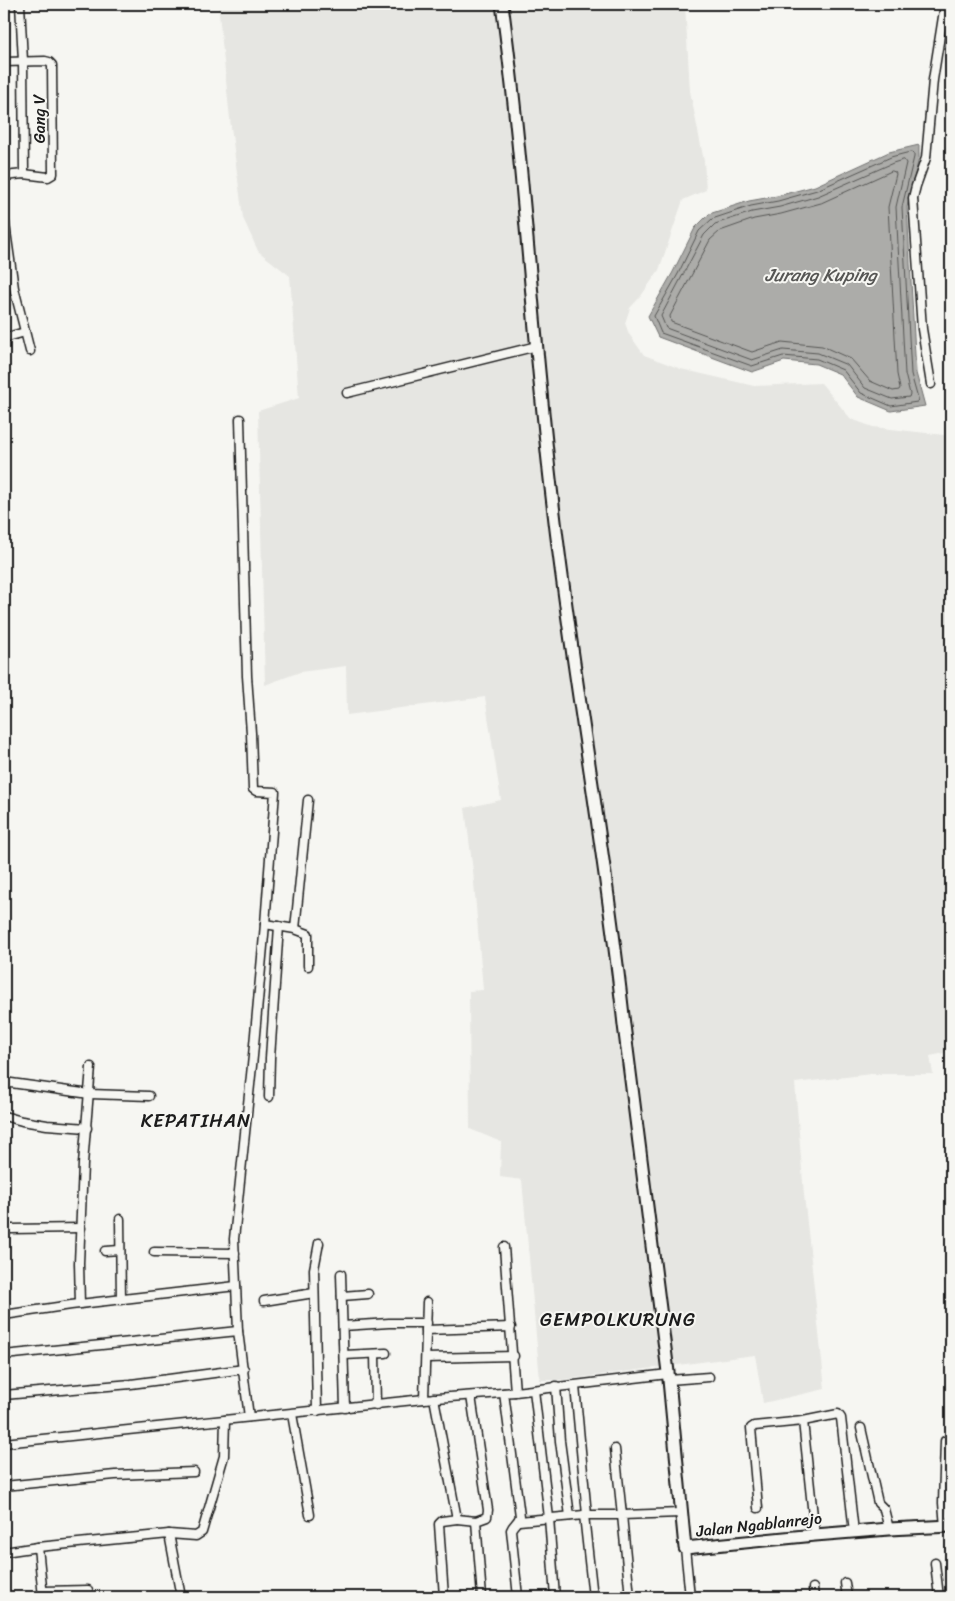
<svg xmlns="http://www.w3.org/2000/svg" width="955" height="1601" font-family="Sriracha,sans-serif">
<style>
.built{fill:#e6e6e2}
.water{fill:#acaca9;stroke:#727271}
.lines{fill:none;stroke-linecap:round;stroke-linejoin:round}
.shore{stroke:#565654;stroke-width:1}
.street-casing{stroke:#1c1c1c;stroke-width:11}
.secondary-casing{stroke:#1c1c1c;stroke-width:15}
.street{stroke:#f6f6f2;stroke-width:8}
.secondary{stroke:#f6f6f2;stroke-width:11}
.labels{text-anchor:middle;stroke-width:4;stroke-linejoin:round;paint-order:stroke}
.street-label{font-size:16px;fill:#1c1c1c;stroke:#f6f6f2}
.water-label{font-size:18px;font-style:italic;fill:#565654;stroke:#f6f6f2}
.quarter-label{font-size:19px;letter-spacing:1px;fill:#1c1c1c;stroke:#f6f6f2}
</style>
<rect width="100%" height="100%" fill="#f6f6f2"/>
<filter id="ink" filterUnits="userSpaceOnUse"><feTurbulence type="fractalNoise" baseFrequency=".02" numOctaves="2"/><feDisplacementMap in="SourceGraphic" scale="10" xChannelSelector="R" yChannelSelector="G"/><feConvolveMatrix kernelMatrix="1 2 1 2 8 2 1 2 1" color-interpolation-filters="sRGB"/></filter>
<g filter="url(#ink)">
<polygon class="built" points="218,4 685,4 690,91 704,161 706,190 683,200 659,270 641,296 630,308 625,323 629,334 644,355 681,369 754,386 821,383 851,419 873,427 944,435 951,434 951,1058 950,1052 930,1056 933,1074 871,1074 795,1083 804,1195 825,1389 763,1403 755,1355 562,1380 540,1380 522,1180 500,1177 501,1142 470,1129 469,991 483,990 473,871 465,808 501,800 485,697 347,715 346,666 300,672 265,685 258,411 299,398 290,276 258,251 243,218 230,119"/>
<polygon class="water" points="919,145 919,158 907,207 916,373 925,406 891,411 858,397 840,374 816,364 784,361 752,372 658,337 648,316 673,272 695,228 709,214 749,201 777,196 815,186 889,152"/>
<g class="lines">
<g class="shore">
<polygon points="911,152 914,153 914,157 902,207 911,374 918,399 917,402 891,406 861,393 843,370 817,359 783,356 752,366 661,333 654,316 678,274 699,231 712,219 751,206 778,201 817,190 891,157"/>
<polygon points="904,160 906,163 896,207 905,374 910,394 909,397 892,399 865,388 847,365 818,353 783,350 752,360 666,328 661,316 704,235 715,224 752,212 780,207 818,196 893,163"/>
<polygon points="892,171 895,172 896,174 888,207 897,374 900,388 899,390 893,391 870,381 851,359 822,346 782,342 752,352 671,322 670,316 710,240 720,231 754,219 781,214 821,203"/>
</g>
<g class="street-casing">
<g id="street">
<polyline points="20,4 23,61 24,174"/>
<polyline points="4,62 45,61 49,62 52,65 53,174 48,177 24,174 4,176"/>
<polyline points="4,217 14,288 30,351"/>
<polyline points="4,338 25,332"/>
<polyline points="931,384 922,329 913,198 916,186 926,158 933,80 945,4"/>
<polyline points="347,393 537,346"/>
<polyline points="240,419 247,676 251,733 253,789 256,791 275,792 265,924"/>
<polyline points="295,929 308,934 308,966"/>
<polyline points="4,1082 90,1094 149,1096"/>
<polyline points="269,1097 270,1058 279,926"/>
<polyline points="4,1116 22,1121 47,1125 87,1128"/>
<polyline points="120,1219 121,1300"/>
<polyline points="11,1229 81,1228"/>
<polyline points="504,1247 515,1392"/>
<polyline points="105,1251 120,1250"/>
<polyline points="154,1252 235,1253"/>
<polyline points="341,1274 345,1408"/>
<polyline points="342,1296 368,1294"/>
<polyline points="264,1301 314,1293"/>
<polyline points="80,1304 79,1263 83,1164 91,1067"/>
<polyline points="4,1315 71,1305 236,1286"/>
<polyline points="343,1326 389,1323 427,1323"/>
<polyline points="426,1330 511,1327"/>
<polyline points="375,1354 376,1405"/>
<polyline points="4,1355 238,1331"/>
<polyline points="344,1355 386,1353"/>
<polyline points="426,1358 514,1356"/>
<polyline points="669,1380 709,1377"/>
<polyline points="556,1386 560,1441 570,1516"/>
<polyline points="575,1386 587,1515"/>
<polyline points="534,1390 549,1518 555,1597"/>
<path d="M 504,1393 L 520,1516 C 518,1523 513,1524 511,1530 L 518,1597"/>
<polyline points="4,1395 131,1384 244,1369"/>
<polyline points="471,1396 488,1510 487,1517 476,1521 482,1597"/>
<polyline points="434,1398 457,1519 442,1521 439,1524 444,1597"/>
<polyline points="424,1399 427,1302"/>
<polyline points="317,1411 314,1269 319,1243"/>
<polyline points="292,1414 310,1515"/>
<polyline points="249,1417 238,1331 234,1239 253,1056 265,924 295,929 308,800"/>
<polyline points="803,1421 815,1535"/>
<polyline points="861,1428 878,1503 884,1509 889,1529"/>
<polyline points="4,1443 424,1399 515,1392 668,1374"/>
<polyline points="4,1486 115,1475 194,1472"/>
<polyline points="758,1508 751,1428 754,1426 803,1421 838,1414 841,1418 854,1532"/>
<polyline points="584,1515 622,1515 615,1449"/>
<polyline points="457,1519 476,1521"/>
<polyline points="519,1521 584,1515 593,1597"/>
<polyline points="945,1527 943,1503 945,1441 951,1439"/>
<polyline points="169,1534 196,1536 202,1532 224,1456 225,1420"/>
<polyline points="38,1547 169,1534 181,1597"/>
<polyline points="685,1548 690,1597"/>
<polyline points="4,1552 38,1547 43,1597"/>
<polyline points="935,1563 939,1597"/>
<polyline points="845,1583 847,1597"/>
<polyline points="813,1588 814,1597"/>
<polyline points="43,1591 88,1590"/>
<polyline points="630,1597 622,1515 681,1513"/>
</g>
</g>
<g class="secondary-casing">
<path id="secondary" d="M 502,4 C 525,173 533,344 554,513 C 574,684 606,854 624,1025 L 669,1380 L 685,1548 L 815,1535 L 889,1529 L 951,1526"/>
</g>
<use href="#street" class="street"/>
<use href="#secondary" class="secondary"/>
</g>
</g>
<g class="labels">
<g class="street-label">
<text transform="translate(39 119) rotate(-90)" y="6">Gang V</text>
<text transform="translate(759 1524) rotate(-6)" y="6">Jalan Ngablanrejo</text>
</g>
<g class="water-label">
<text x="821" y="281">Jurang Kuping</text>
</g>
<g class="quarter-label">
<text x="196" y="1127">KEPATIHAN</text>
<text x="618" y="1326">GEMPOLKURUNG</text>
</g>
</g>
<rect width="955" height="1601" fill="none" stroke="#f6f6f2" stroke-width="20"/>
<rect x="10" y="10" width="935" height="1581" fill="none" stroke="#1c1c1c" stroke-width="2" filter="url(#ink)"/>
</svg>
